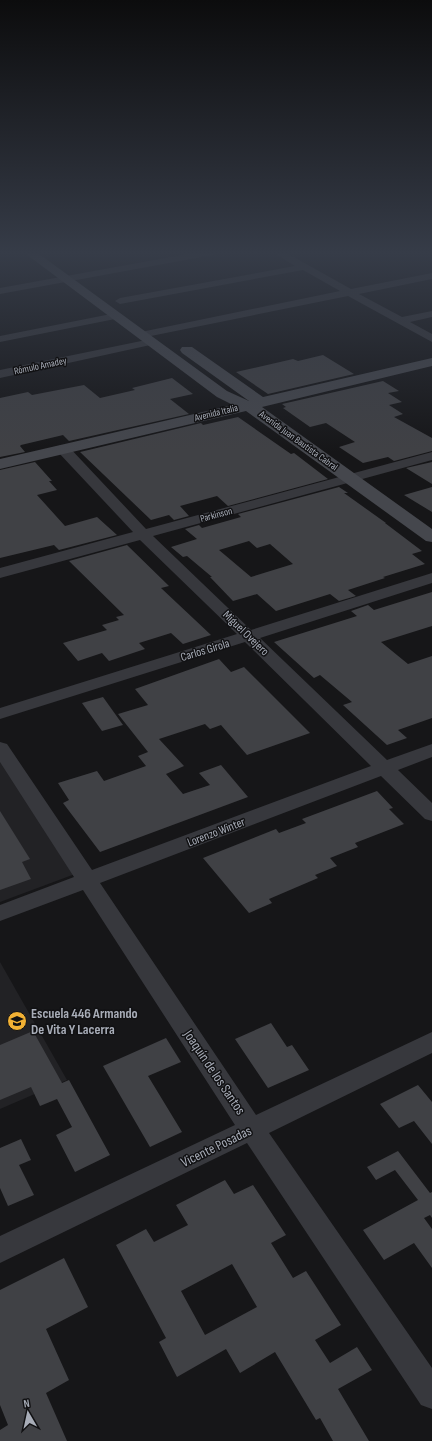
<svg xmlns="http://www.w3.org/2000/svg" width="432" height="1441" font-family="'Sofia Sans Condensed',sans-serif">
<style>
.built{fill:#222225}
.building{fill:#404145;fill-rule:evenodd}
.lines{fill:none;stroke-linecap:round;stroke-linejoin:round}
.street{fill:#37383d;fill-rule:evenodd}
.secondary{fill:#45474d;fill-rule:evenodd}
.labels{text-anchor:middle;stroke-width:3;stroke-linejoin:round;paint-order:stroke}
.far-street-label{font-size:10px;fill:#a8adb8;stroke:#111113}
.street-label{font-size:12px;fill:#a8adb8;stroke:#111113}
.near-poi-label{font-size:14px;font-weight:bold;fill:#a8adb8;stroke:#111113;text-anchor:start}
.near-street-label{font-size:14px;fill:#a8adb8;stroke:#111113}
</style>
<rect width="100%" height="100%" fill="#161618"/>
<g class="built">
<polygon points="0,759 75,874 0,902"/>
<polygon points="0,962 67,1080 0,1109"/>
</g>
<g class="building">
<polygon points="323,355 354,374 268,394 236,372 293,359 298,361"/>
<polygon points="172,378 193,394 170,399 189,414 69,441 63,435 59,436 21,445 20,446 25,452 0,457 0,398 28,392 32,395 84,385 100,398 135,390 132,388"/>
<polygon points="383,381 399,391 388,393 402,402 389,405 403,414 394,417 432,438 432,451 394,461 388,457 363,463 339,447 355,442 326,423 310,427 283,408 286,407 282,404"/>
<polygon points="238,417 291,454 294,453 328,479 228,506 217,496 180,506 189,516 174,520 169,515 151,520 80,452 201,423 203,425"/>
<polygon points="35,462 52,481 49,481 57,490 37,495 65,526 97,517 117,535 59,550 54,545 0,558 0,470"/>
<polygon points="432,462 432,484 406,468"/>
<path d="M 339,487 L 348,493 L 344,493 L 386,523 L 385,523 L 422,551 L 412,554 L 425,564 L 383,577 L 385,578 L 348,590 L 356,596 L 339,601 L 330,594 L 276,611 L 257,594 L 233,601 L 210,577 L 212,577 L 187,556 L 183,557 L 171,547 L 197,539 L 185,529 L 199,525 L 202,528 L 241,517 L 238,514 ZM 249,541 L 257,548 L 270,544 L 293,564 L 251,577 L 219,550 Z"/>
<polygon points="432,487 432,512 404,495"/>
<polygon points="127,545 169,586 161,588 211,635 183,644 171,633 139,643 145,649 109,661 102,653 78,661 63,643 107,630 102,625 119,620 116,617 124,615 69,561"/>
<polygon points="432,592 432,626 381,642 408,664 432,656 432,718 398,730 407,738 387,745 343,705 352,702 320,675 314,678 274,642 357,616 351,611 368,605 374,610"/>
<polygon points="219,659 231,672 244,667 310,733 247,755 221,725 210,729 205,724 159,739 184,766 166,774 183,794 210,785 199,773 221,765 248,797 100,852 63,803 69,800 58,783 97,771 104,781 146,766 138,756 148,752 118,714 148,705 135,689"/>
<polygon points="103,697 123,725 102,731 82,703"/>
<polygon points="377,791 393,808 389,809 404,824 355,843 358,847 330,858 337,866 315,875 318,878 269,899 272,903 249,913 203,858 276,829 279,833 306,823 302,819"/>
<polygon points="0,811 30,859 22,862 31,879 0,890"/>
<polygon points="271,1023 287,1047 292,1045 309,1070 268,1088 235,1039"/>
<polygon points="33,1031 62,1083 69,1080 110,1155 75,1172 56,1135 72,1127 57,1099 40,1106 31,1087 0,1100 0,1045"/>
<polygon points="166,1038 181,1062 148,1076 182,1132 150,1147 103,1066"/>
<polygon points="418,1085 432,1102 432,1144 414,1121 399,1128 380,1104"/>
<polygon points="21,1139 31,1160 19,1165 34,1195 8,1206 0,1188 0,1148"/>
<polygon points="398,1151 430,1193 432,1192 432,1218 430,1215 424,1218 432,1229 432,1268 414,1243 384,1260 363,1230 418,1200 395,1170 376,1180 367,1167"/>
<path d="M 225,1180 L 234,1194 L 253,1185 L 286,1235 L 271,1243 L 293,1278 L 306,1271 L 341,1325 L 315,1340 L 330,1363 L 357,1347 L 372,1370 L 338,1389 L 369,1441 L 333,1441 L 320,1418 L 316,1420 L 275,1352 L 240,1373 L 226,1349 L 177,1377 L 159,1342 L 166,1338 L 116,1245 L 146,1229 L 154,1242 L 188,1225 L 176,1205 ZM 232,1264 L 257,1307 L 205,1335 L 181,1291 Z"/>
<polygon points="64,1258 88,1307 46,1329 69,1380 46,1393 67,1441 0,1441 0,1430 8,1425 0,1405 0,1290"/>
</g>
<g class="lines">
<g class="street">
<polygon points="204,251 223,251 218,254 0,294 0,288"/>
<polygon points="271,251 283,251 351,289 432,273 432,279 359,294 402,317 432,311 432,317 410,322 432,334 432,342 348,296 141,338 135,335 141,332 340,291 303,270 120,304 115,301 120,298 295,266"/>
<polygon points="116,313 121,316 120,318 0,342 0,336"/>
<polygon points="151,339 155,340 157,342 155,344 0,378 0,370"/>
<polygon points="63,445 68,446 146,529 432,452 432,460 153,536 251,630 432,573 432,583 260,638 387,760 432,744 432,757 398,770 432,803 432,821 425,819 381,776 100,883 256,1115 432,1032 432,1053 269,1133 432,1368 432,1409 421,1405 247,1143 0,1263 0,1236 235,1125 83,890 0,921 0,905 74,877 0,762 0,742 7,744 92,870 371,766 245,642 0,719 0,708 237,634 140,540 0,578 0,568 133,532 58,452 56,449 58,446"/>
</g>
<polygon class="secondary" points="22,251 35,251 227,391 249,401 182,353 180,350 182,347 192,347 263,397 432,358 432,366 262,407 432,529 432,542 426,541 246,411 0,469 0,459 233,405 217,397"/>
</g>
<linearGradient id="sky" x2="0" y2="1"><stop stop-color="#0c0c0d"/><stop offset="0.56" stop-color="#363c48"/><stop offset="1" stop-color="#363c48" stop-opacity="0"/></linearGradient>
<rect width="432" height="452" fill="url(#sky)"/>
<defs>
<g id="school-disc" transform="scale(1)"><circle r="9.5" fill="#f2b134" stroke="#111113"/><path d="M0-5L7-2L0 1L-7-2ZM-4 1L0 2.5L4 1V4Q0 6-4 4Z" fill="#111"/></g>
</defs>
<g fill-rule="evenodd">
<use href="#school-disc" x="17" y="1021"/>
</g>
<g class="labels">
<g class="far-street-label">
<text transform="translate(40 365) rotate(-12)" y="4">Rómulo Amadey</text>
<text transform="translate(216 412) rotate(-14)" y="4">Avenida Italia</text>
<text transform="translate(299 440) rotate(36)" y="4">Avenida Juan Bautista Cabral</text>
<text transform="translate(216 514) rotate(-15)" y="4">Parkinson</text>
</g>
<g class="street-label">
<text transform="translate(246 633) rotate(44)" y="4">Miguel Ovejero</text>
<text transform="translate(205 650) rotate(-17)" y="4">Carlos Girola</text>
<text transform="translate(216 832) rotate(-21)" y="4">Lorenzo Winter</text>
</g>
<g class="near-poi-label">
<text x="31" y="1018">Escuela 446 Armando<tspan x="31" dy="16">De Vita Y Lacerra</tspan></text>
</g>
<g class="near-street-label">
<text transform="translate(215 1072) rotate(56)" y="5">Joaquín de los Santos</text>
<text transform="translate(216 1146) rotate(-26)" y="5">Vicente Posadas</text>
</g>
</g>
<g transform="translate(28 1413) rotate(351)" stroke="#111113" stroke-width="3" paint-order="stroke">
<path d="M0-3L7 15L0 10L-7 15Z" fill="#a8adb8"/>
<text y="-6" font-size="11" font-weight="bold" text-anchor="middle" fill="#a8adb8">N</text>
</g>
</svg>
